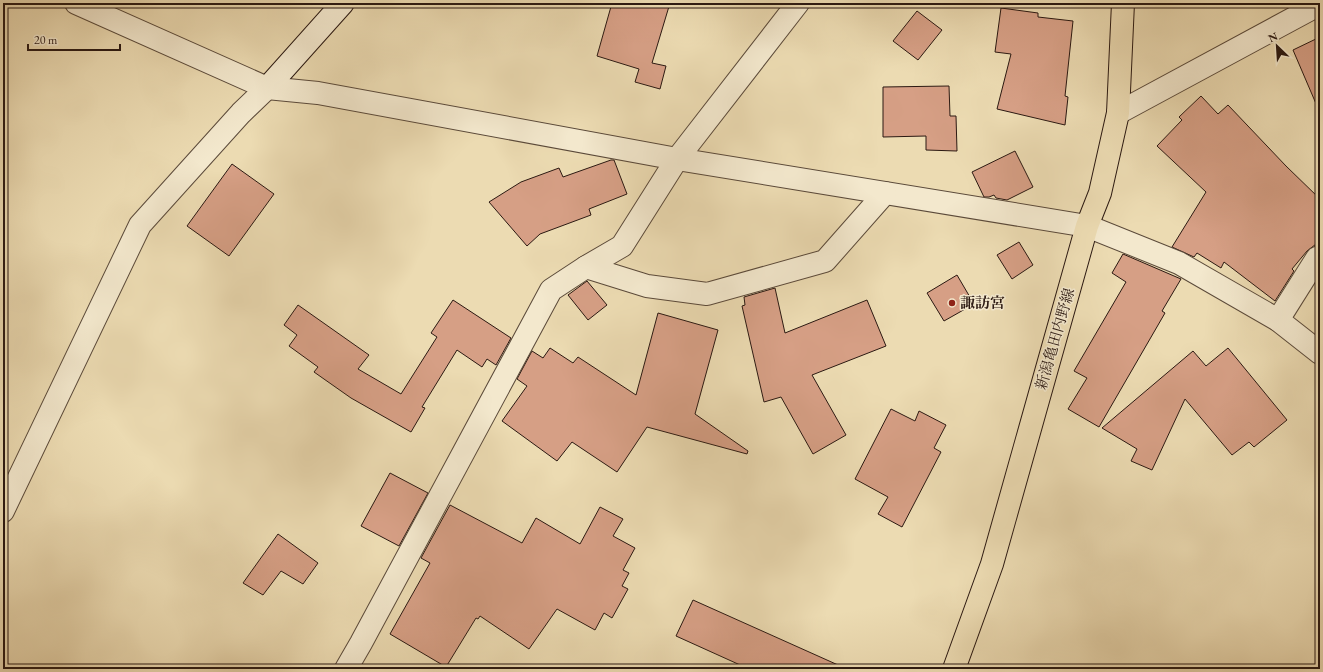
<svg xmlns="http://www.w3.org/2000/svg" width="1323" height="672" font-family="'EB Garamond','Noto Serif JP',serif">
<style>
.building{fill:#d69f85;stroke:#2b1912}
.lines{fill:none;stroke-linecap:round;stroke-linejoin:round}
.street-casing{stroke:#5b4a3a;stroke-width:24}
.secondary-casing{stroke:#2b1912;stroke-width:24}
.primary-casing{stroke:#2b1912;stroke-width:24}
.street{stroke:#f3e8cd;stroke-width:22}
.secondary{stroke:#f3e8cd;stroke-width:22}
.primary{stroke:#ecdbb2;stroke-width:22}
.poi-dot{fill:#8f2418;stroke:#f3e8cd;stroke-width:1.5}
.labels{text-anchor:middle;stroke-width:3;stroke-linejoin:round;paint-order:stroke}
.poi-label{font-size:15px;font-weight:bold;fill:#2b1912;stroke:#f3e8cd;text-anchor:start}
.street-label{font-size:15px;fill:#2b1912;stroke:#f3e8cd}
</style>
<rect width="100%" height="100%" fill="#ecdbb2"/>
<filter id="stains"><feTurbulence type="fractalNoise" baseFrequency=".005" numOctaves="4"/><feColorMatrix values="0 0 0 0 .2 0 0 0 0 .09 0 0 0 0 .02 0 0 0 .5 -.17"/></filter>
<radialGradient id="worn" r=".72"><stop offset=".6" stop-color="#630" stop-opacity="0"/><stop offset="1" stop-color="#630" stop-opacity=".3"/></radialGradient>
<g class="building">
<polygon points="612,3 670,3 652,63 666,66 660,89 635,82 639,69 597,56"/>
<polygon points="1001,8 1038,13 1038,17 1073,21 1065,96 1068,97 1065,125 997,109 1011,54 995,52"/>
<polygon points="917,11 942,30 918,60 893,41"/>
<polygon points="1320,37 1320,113 1293,50"/>
<polygon points="949,86 950,116 956,116 957,151 926,150 926,136 883,137 883,87"/>
<polygon points="1201,96 1218,114 1228,105 1286,166 1320,199 1320,241 1307,251 1292,269 1294,271 1275,301 1224,262 1221,268 1197,253 1194,257 1172,247 1206,192 1157,146 1182,120 1179,117"/>
<polygon points="1015,151 1033,187 1007,200 996,198 994,195 989,197 984,197 972,172"/>
<polygon points="611,160 614,160 627,194 589,209 591,215 540,234 527,246 489,202 521,182 559,168 563,177"/>
<polygon points="232,164 274,194 229,256 187,226"/>
<polygon points="1019,242 1033,265 1012,279 997,255"/>
<polygon points="1123,254 1181,279 1162,311 1165,313 1099,427 1068,409 1087,378 1074,371 1126,282 1112,273"/>
<polygon points="957,275 974,304 944,321 927,293"/>
<polygon points="587,281 607,305 588,320 568,295"/>
<polygon points="775,288 785,333 867,300 886,346 812,375 846,435 813,454 781,397 764,402 742,306 745,305 744,297"/>
<polygon points="453,300 511,338 496,365 487,359 482,367 457,350 422,407 425,408 411,432 351,398 314,372 318,367 289,346 297,335 284,325 298,305 369,355 358,369 401,394 437,337 431,333"/>
<polygon points="658,313 718,330 695,414 748,451 747,454 647,427 617,472 572,442 557,461 502,421 527,386 517,379 532,351 543,358 550,348 573,363 578,357 636,395"/>
<polygon points="1228,348 1287,420 1254,447 1249,442 1232,455 1185,399 1152,470 1131,461 1137,449 1102,428 1193,351 1206,366"/>
<polygon points="891,409 915,421 919,411 946,425 934,448 941,452 902,527 878,514 888,497 855,479"/>
<polygon points="390,473 428,493 399,546 361,526"/>
<polygon points="450,505 522,543 536,518 580,544 600,507 623,519 613,536 635,548 623,570 629,573 622,586 628,589 612,618 604,613 595,630 557,609 529,649 480,616 478,619 476,618 446,667 390,634 430,563 421,558"/>
<polygon points="278,534 318,563 303,584 281,571 263,595 243,583"/>
<polygon points="693,600 847,669 749,669 676,636"/>
</g>
<g class="lines">
<g class="street-casing">
<g id="street">
<polyline points="76,3 267,88 318,93 677,159 1087,226 1179,263 1278,320 1320,353"/>
<polyline points="1118,113 1320,4"/>
<polyline points="586,267 647,286 707,294 825,261 885,193"/>
<polyline points="1278,320 1317,258 1320,257"/>
<polyline points="3,511 140,225 241,113 267,88"/>
<polyline points="346,669 361,643 551,290 586,267 622,246 677,159 798,3"/>
</g>
</g>
<g class="secondary-casing">
<polyline id="secondary" points="267,88 343,3"/>
</g>
<g class="primary-casing">
<polyline id="primary" points="954,669 992,564 1087,226 1100,193 1118,113 1123,3"/>
</g>
<use href="#street" class="street"/>
<use href="#secondary" class="secondary"/>
<use href="#primary" class="primary"/>
</g>
<circle class="poi-dot" cx="952" cy="303" r="4"/>
<g class="labels">
<g class="poi-label">
<text x="960" y="308">諏訪宮</text>
</g>
<g class="street-label">
<text transform="translate(1055 339) rotate(-74)" y="5">新潟亀田内野線</text>
</g>
</g>
<rect width="1323" height="672" fill="none" stroke="#ecdbb2" stroke-width="16"/>
<rect x="4" y="4" width="1315" height="664" fill="none" stroke="#2b1912" stroke-width="2"/>
<rect x="8" y="8" width="1307" height="656" fill="none" stroke="#2b1912"/>
<g transform="translate(1277 46) rotate(335)" stroke="#f3e8cd" stroke-width="3" paint-order="stroke">
<path d="M0-3L7 15L0 10L-7 15Z" fill="#2b1912"/>
<text y="-6" font-size="11" font-weight="bold" text-anchor="middle" fill="#2b1912">N</text>
</g>
<path d="M28 44v6h92v-6" fill="none" stroke="#2b1912" stroke-width="2"/>
<text x="34" y="44" font-size="12" fill="#2b1912" stroke="#f3e8cd" stroke-width="3" paint-order="stroke">20 m</text>
<rect width="100%" height="100%" filter="url(#stains)"/>
<rect width="100%" height="100%" fill="url(#worn)"/>
</svg>
